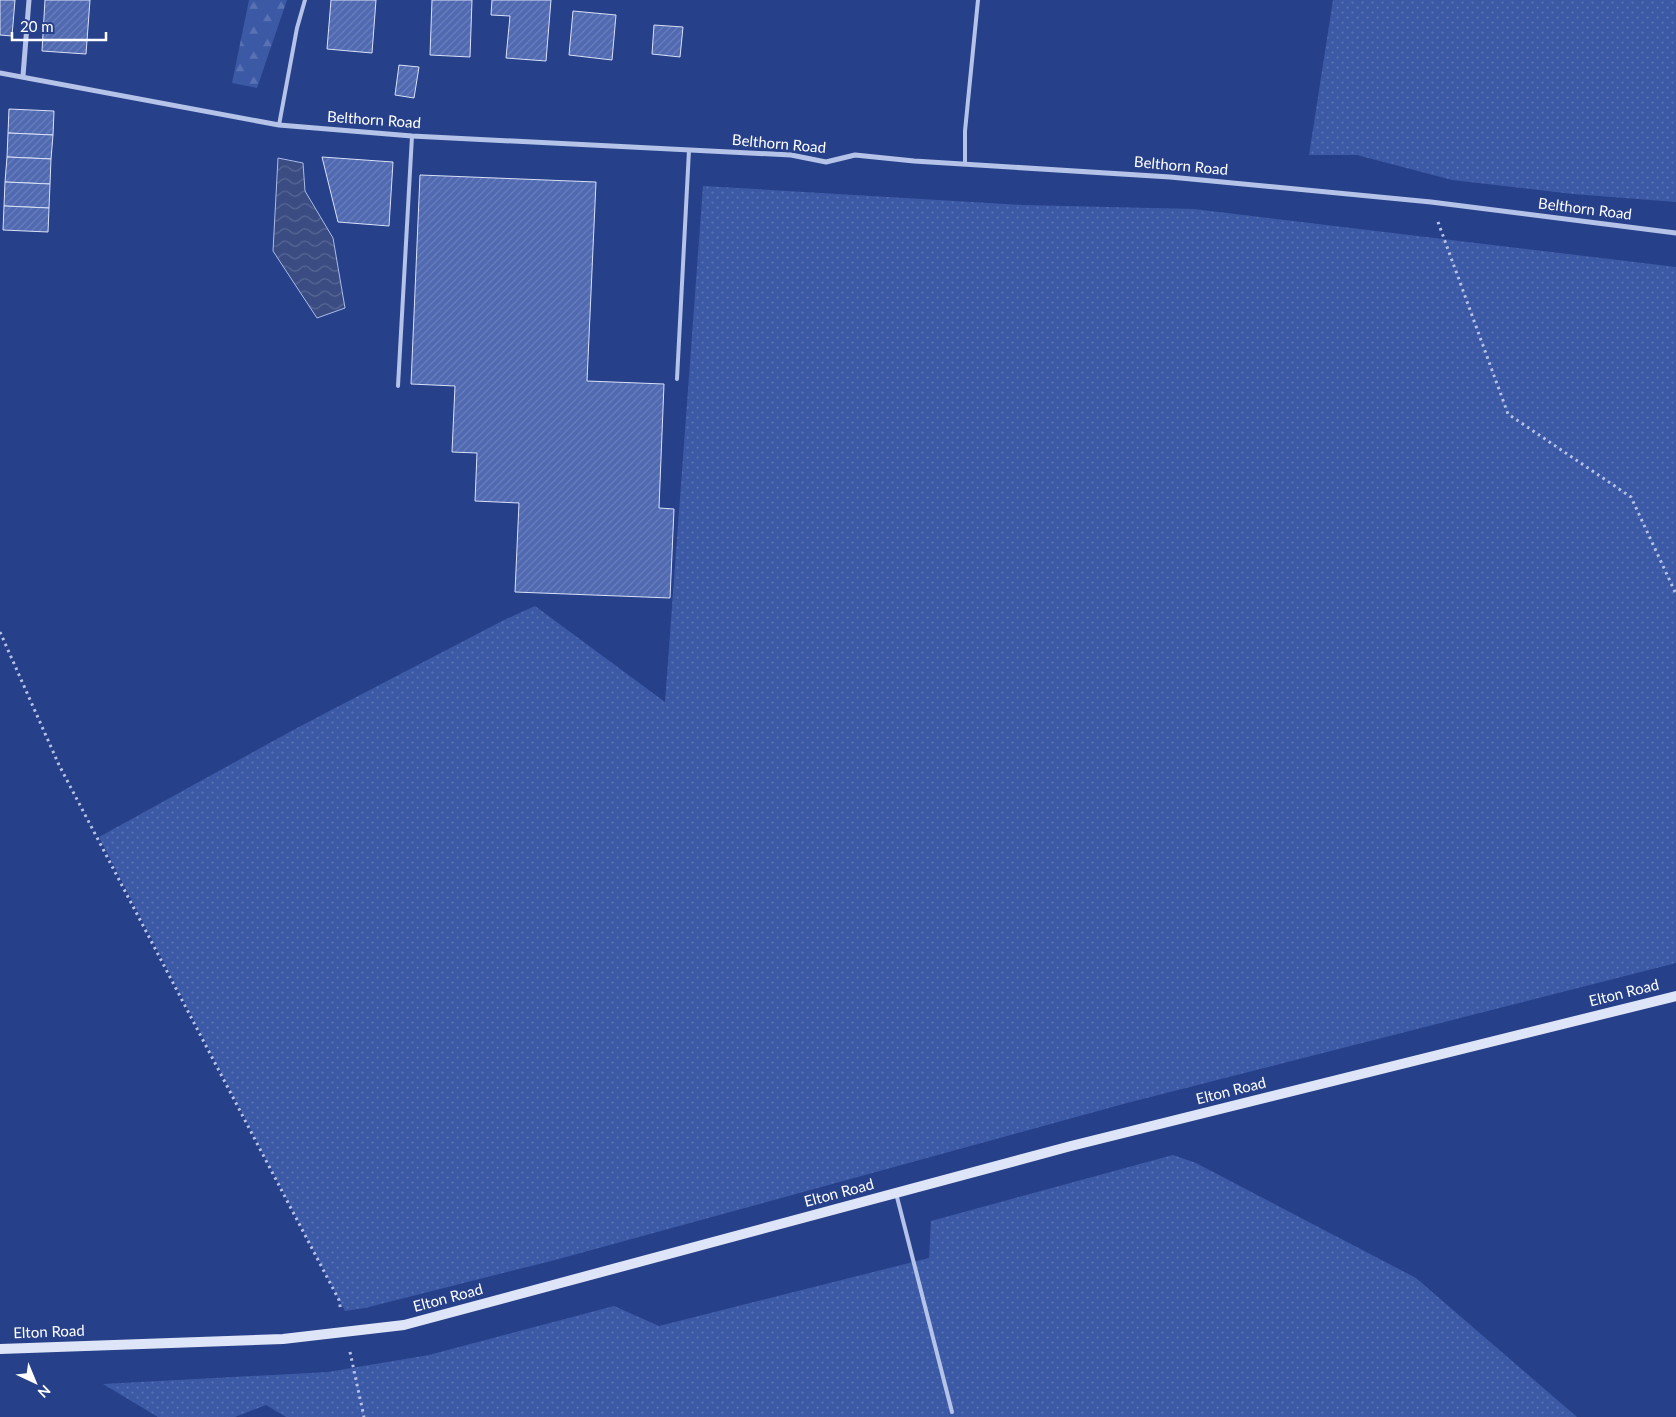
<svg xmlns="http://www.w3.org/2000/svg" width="1676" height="1417" font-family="Lato,sans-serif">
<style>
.grass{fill:url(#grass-dots)}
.forest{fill:url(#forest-firs)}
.water{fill:url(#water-waves);stroke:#a9bcea}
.building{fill:url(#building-hatch);stroke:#d9e1f7}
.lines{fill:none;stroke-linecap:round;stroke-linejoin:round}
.path{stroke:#b5c3e9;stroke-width:3;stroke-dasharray:2.5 4;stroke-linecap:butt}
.service{stroke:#b5c3e9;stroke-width:4}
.minor{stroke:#b5c3e9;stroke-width:5}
.secondary{stroke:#dfe5f8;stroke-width:10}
.labels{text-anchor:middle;stroke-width:5;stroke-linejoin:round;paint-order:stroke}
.street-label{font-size:15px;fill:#fff;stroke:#27408a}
</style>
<defs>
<pattern id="grass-dots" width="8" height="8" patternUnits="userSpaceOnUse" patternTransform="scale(1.25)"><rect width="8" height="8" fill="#3c59a6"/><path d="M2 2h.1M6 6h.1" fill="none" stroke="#5972b3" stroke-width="1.8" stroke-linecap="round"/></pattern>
<pattern id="forest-firs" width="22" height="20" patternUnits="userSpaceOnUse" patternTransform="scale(1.25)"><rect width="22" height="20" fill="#3c59a6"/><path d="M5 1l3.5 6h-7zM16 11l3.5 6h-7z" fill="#5972b3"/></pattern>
<pattern id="water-waves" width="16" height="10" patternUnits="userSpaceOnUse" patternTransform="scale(1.25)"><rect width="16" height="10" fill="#3a4c82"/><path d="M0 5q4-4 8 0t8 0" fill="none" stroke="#586795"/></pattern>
<pattern id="building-hatch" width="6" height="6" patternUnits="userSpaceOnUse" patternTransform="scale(1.25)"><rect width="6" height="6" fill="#5069b1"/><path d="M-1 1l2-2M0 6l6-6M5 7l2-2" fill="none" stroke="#6a80bd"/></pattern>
</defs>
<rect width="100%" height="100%" fill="#27408a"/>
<g class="grass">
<polygon points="1333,0 1676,0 1676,202 1573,194 1452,180 1357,155 1309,155"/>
<polygon points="703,186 1023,205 1194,209 1676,267 1676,963 1127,1103 555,1260 365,1308 345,1311 99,837 295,729 504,620 535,606 665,702"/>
<polygon points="1173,1155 1196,1163 1416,1278 1577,1417 286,1417 266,1405 235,1417 158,1417 103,1384 328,1372 429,1355 614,1306 659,1326 929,1258 931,1221"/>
</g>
<polygon class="forest" points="249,0 287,0 257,88 232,83"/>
<polygon class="water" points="278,158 303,163 305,191 333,238 345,308 317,318 273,251"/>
<g class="building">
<polygon points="0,0 15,0 12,36 0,35"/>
<polygon points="45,0 90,0 86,54 42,51"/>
<polygon points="331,0 376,0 372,53 327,49"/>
<polygon points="432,0 472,0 470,57 430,55"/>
<polygon points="492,0 551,0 546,61 506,58 510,16 491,15"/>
<polygon points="573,11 616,15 612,60 569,55"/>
<polygon points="654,25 683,27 680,57 652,54"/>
<polygon points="399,65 419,67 414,98 395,95"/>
<polygon points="9,109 54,111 53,135 8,133"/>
<polygon points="8,133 53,135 51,159 7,157"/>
<polygon points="7,157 51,159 50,184 5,182"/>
<polygon points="322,157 393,162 389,226 338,222"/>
<polygon points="420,175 596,182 587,381 664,384 659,508 674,509 670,598 515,592 519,503 475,501 477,453 452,452 455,386 411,384"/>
<polygon points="5,182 50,184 49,208 4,206"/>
<polygon points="4,206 49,208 48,232 3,230"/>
</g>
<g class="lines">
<g class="path">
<polyline points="1438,222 1508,414 1631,497 1676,594"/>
<polyline points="0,632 59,765 339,1300 341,1311"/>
<polyline points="350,1352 364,1417"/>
</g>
<g class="service">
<polyline points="279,125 297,28 305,0"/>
<polyline points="965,164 965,131 978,0"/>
<polyline points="677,379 689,150"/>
<polyline points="398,386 412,136"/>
<polyline points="896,1193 952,1412"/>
</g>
<g class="minor">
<polyline points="0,73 279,125 412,136 791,155 826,162 855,155 914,161 1170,177 1431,202 1676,233"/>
<polyline points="23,76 29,0"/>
</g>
<polyline class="secondary" points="0,1349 283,1339 404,1325 1071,1146 1676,996"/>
</g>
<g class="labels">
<g class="street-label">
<text transform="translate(374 120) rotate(4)" y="5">Belthorn Road</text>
<text transform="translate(779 144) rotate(5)" y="5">Belthorn Road</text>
<text transform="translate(1181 166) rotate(5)" y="5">Belthorn Road</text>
<text transform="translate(1585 209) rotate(7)" y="5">Belthorn Road</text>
<text transform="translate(1624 993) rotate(-14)" y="5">Elton Road</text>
<text transform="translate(1231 1091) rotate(-14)" y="5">Elton Road</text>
<text transform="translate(839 1193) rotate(-15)" y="5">Elton Road</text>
<text transform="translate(448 1298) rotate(-15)" y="5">Elton Road</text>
<text transform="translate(49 1332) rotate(-2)" y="5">Elton Road</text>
</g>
</g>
<g transform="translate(35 1382) rotate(136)" stroke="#27408a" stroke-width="4" paint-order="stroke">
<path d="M0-4L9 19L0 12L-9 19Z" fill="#ffffff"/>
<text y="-8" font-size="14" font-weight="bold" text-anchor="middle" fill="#ffffff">N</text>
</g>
<path d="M12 32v8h94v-8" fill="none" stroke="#ffffff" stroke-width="2.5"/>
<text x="20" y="32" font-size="15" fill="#ffffff" stroke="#27408a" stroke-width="4" paint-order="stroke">20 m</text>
</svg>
